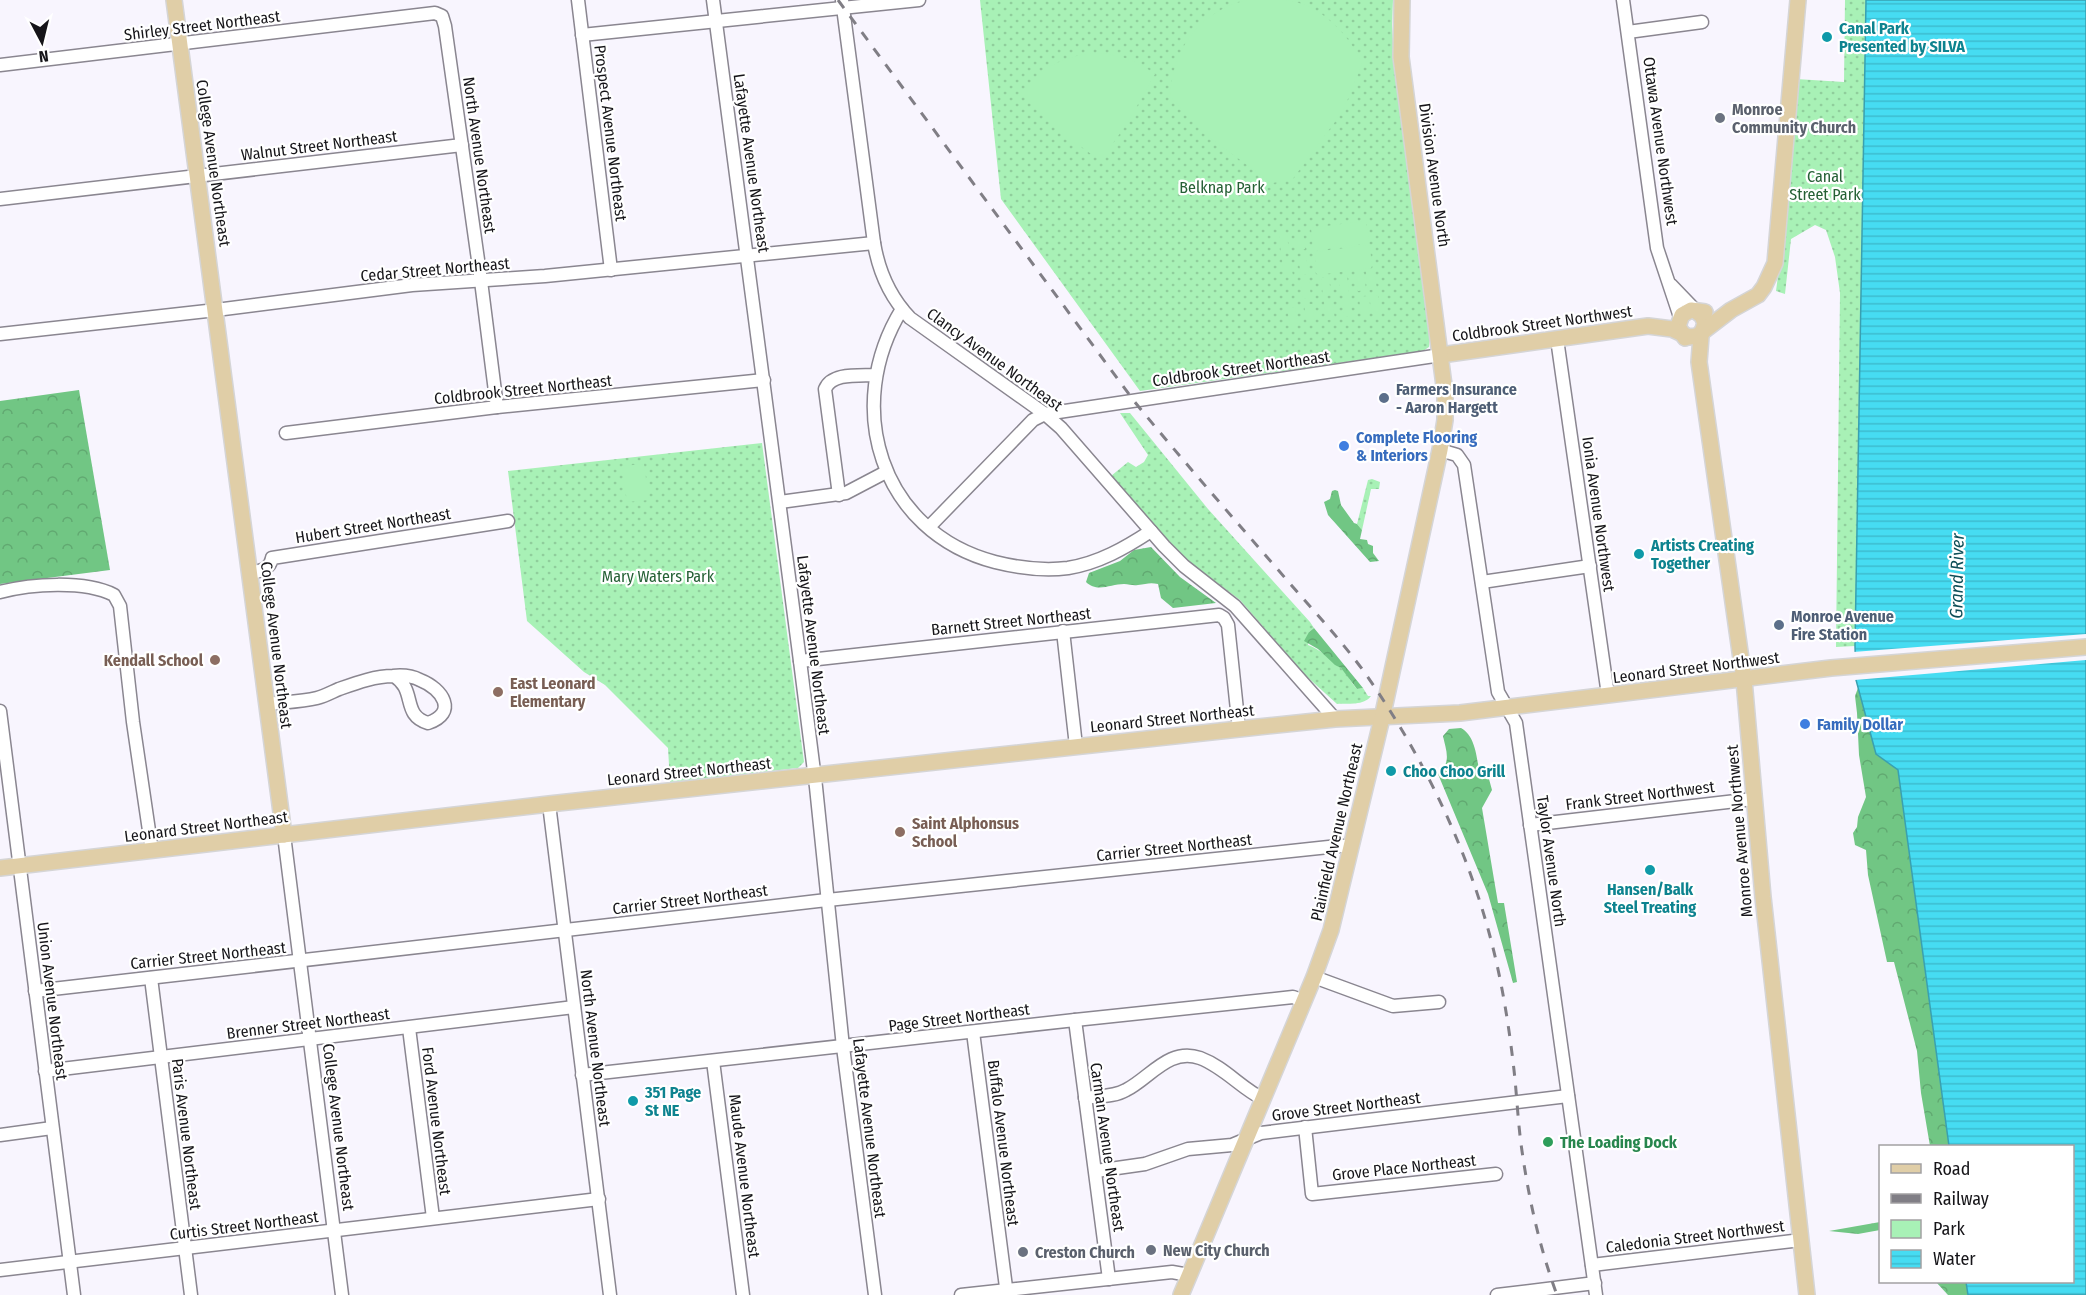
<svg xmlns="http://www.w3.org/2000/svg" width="2086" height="1295" font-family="'Fira Sans Condensed',sans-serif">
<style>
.green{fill:url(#green-dots)}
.forest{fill:url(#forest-crowns)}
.pitch{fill:#a8f1b6}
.water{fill:url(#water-rules);stroke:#38a0b1;stroke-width:1.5}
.pier{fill:#f8f5fe}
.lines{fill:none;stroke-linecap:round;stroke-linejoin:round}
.minor-casing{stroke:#8a8690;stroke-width:15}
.major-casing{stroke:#d5d5d6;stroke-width:18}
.minor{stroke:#fff;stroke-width:12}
.major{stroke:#e0cea7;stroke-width:15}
.rail{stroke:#807e85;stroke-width:3;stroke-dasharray:10 10;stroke-linecap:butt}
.culture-dot{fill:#0f9aa8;stroke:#fff;stroke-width:2}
.worship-dot{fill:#6b7280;stroke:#fff;stroke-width:2}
.service-dot{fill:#5c6f8a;stroke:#fff;stroke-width:2}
.shop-dot{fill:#3f7fe0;stroke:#fff;stroke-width:2}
.education-dot{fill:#8d6e63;stroke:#fff;stroke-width:2}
.leisure-dot{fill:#2e9e5b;stroke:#fff;stroke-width:2}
.labels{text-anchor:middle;stroke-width:4.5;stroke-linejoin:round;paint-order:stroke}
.street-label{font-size:16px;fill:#161519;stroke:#fff}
.culture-label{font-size:16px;font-weight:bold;fill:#0d838f;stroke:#fff;text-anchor:start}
.worship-label{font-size:16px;font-weight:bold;fill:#5b616d;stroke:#fff;text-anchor:start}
.park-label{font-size:16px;fill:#256035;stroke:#fff}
.service-label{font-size:16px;font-weight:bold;fill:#4e5e75;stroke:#fff;text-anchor:start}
.shop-label{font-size:16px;font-weight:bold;fill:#366cbe;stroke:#fff;text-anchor:start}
.education-label{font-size:16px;font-weight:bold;fill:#785e54;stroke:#fff;text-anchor:start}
.leisure-label{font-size:16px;font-weight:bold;fill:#27864d;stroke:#fff;text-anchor:start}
.water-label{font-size:18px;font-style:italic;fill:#0e4e57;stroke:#fff}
</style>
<defs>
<pattern id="green-dots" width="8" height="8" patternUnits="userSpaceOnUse" patternTransform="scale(1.5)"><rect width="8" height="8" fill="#a8f1b6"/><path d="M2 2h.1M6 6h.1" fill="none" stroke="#90ce9c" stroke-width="1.8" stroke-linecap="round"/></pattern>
<pattern id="forest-crowns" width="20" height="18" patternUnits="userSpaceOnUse" patternTransform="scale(1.5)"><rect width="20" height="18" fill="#71c684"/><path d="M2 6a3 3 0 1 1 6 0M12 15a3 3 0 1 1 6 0" fill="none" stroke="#61a971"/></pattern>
<pattern id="water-rules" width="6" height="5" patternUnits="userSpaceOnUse" patternTransform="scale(1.5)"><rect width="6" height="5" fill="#46dcf2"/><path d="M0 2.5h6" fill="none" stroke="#3dbccf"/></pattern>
</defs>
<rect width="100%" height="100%" fill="#f8f5fe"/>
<g class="green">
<polygon points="980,0 1393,0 1392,25 1395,75 1430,337 1429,347 1423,351 1140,391 1001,199"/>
<polygon points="1845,0 1866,0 1855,646 1836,647 1840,293 1835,257 1826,230 1815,225 1791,239 1785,294 1776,291 1785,223 1796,79 1844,82"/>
<path d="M 1120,413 L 1130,413 L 1208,509 L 1310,622 L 1314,628 L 1309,632 L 1308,645 C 1321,650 1331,660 1341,668 C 1347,673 1351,683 1357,689 L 1363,688 L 1368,696 L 1371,696 C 1364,706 1348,703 1337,704 L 1304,674 L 1240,600 L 1189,562 L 1174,548 L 1111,476 L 1128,462 L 1136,467 L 1144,462 L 1148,455 Z"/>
<polygon points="762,443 804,762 798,768 670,782 668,748 605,685 584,672 527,621 508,471"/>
<polygon points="1372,479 1380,482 1379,489 1371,489 1362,530 1357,524 1368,480"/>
</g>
<g class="forest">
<polygon points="79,390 110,570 0,584 0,401"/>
<polygon points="1335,490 1338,491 1341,505 1354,523 1357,524 1362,530 1360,539 1367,540 1368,544 1373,546 1373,553 1379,561 1370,562 1328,515 1324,502 1330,499 1332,491"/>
<path d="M 1151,547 L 1180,577 L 1216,603 L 1173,608 L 1161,598 L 1158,584 C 1150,582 1146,584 1138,585 C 1133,586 1129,584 1124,584 C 1111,584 1097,593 1086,582 L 1089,573 L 1120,561 L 1134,550 Z"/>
<polygon points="1314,628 1363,688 1357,689 1341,668 1335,665 1318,649 1304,641 1309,632"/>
<polygon points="1858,688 1876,754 1898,770 1949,1146 1930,1146 1921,1093 1917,1051 1894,962 1887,962 1868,875 1866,850 1855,845 1853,833 1857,827 1858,817 1866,797 1859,755 1857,713 1855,696"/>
<path d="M 1461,728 C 1476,736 1477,760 1480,776 L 1489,779 L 1492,790 L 1482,808 L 1498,903 L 1504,903 L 1517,982 L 1513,983 L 1488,894 L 1438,774 C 1452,762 1446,751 1443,736 L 1449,729 Z"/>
<polygon points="1880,1222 1880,1230 1858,1234 1829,1231"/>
<polygon points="1936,1282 1966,1282 1968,1295 1948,1295"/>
</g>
<g class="pitch">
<path d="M 1248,0 C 1260,0 1273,0 1286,0 C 1320,4 1350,35 1362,64 L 1343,111 L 1292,180 L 1272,183 L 1203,133 L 1170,96 C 1173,48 1199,11 1248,0 Z"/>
<path d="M 1097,53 C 1120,54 1137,61 1155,74 L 1128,122 L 1104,156 L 1095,157 L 1060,131 L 1021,93 C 1041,67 1065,55 1097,53 Z"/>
<polygon points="1364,221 1366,222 1369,241 1367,243 1315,251 1313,249 1311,228"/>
<polygon points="1303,232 1305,249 1297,251 1295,233"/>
<polygon points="1287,234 1289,252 1281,253 1279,235"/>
<polygon points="1368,245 1370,247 1372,266 1371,268 1318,275 1316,273 1315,252"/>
<polygon points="1306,256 1309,274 1301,275 1298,257"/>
<polygon points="1290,258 1293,276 1284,277 1282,259"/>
<polygon points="1374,271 1377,289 1368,290 1366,272"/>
<polygon points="1364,273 1366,290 1358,291 1356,274"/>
<polygon points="1347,275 1349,293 1341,294 1338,276"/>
<polygon points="1329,277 1331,295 1323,296 1321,278"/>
<polygon points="1309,280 1311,298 1303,299 1301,281"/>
<polygon points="1378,295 1380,312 1372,314 1369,296"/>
<polygon points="1367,296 1370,314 1361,315 1359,297"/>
<polygon points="1350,299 1352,316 1344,317 1342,300"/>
<polygon points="1332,301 1335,319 1326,320 1324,302"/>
<polygon points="1312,304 1315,322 1307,323 1304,305"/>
<polygon points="1295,307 1298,324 1290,325 1287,308"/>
<polygon points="644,464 649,500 627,502 622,466"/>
</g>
<polygon class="water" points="1866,0 2086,0 2086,1295 1968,1295 1966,1282 2072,1282 2072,1146 1949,1146 1898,770 1876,754 1856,680 1855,646"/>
<polygon class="pier" points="2086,634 2086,660 1855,680 1853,652"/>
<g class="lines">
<g class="minor-casing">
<g id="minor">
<polyline points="578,0 611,270"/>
<polyline points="713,0 800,661 816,787 843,1047 875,1295"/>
<path d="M 842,0 L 874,243 C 879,273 890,297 910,318 L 1045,414 L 1061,428 L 1164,546 L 1184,566 L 1235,606 L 1335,719"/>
<polyline points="1623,0 1657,248 1680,317"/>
<polyline points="1628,32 1702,22"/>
<polyline points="582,35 919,0"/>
<polyline points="0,65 435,13 442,16 445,26 481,281 497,407"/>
<polyline points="0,199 462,145"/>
<polyline points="1671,285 1696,311"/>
<path d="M 902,309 C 842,406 880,532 995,562 C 1019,568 1044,571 1068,568 C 1099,563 1125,548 1151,531"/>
<polyline points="0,334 216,310 412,285 545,276 874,243"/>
<polyline points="1557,339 1608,695"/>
<polyline points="286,433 497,407 764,380"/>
<polyline points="1440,450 1457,455 1464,465 1498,692 1516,723 1596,1295"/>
<path d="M 839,495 L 825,389 C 832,372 860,376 876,375"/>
<polyline points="780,502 846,493 886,472"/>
<polyline points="929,527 1033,420 1045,414 1441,355"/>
<path d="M 249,573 C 260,571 270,570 272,558 L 508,521"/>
<polyline points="1482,582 1590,566"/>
<path d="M 0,592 C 31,584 84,580 114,595 L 120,606 L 133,722 L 152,851"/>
<polyline points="1063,631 1076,746"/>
<polyline points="800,661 1219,615 1224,618 1228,625 1239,729"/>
<path d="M 267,704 C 283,702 301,702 317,698 C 325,696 332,692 339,689 C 356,683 375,676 393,676 C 402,675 412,676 420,680 C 443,689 458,713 428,723 C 401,715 417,690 394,676"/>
<polyline points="0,711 74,1295"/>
<polyline points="549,804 610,1295"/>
<polyline points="1530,825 1753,799"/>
<polyline points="284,835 342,1295"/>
<polyline points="1314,977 1393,1006 1439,1002"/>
<polyline points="151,978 191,1295"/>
<polyline points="35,991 818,901 1338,846 1350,846"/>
<polyline points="1075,1020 1109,1279"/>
<polyline points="409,1028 433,1218"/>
<polyline points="973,1032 1007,1295"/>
<polyline points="713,1061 743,1295"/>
<polyline points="45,1071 574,1007"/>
<polyline points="582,1075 1075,1020 1293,997 1304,1001"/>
<path d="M 1085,1098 C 1098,1096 1114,1097 1126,1090 C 1150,1078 1169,1047 1200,1058 C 1224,1067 1241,1088 1263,1099"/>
<polyline points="1305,1127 1312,1194 1496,1174"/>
<polyline points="0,1135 52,1128"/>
<polyline points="1096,1171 1145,1164 1188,1149 1232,1145 1261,1133 1568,1096"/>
<polyline points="1592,1265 1801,1240"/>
<polyline points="0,1270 599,1199"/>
<polyline points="961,1295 1172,1272 1189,1275"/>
<polyline points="1497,1295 1595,1283"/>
</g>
</g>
<g class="major-casing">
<g id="major">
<polyline points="174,0 284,835"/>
<polyline points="1696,311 1702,316 1705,323 1701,336 1699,362 1744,680 1763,897 1807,1295"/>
<polyline points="1685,338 1678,326 1682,315 1691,310 1705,312"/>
<polyline points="1441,355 1648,326 1672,329 1689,337 1697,336 1731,310 1758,295 1764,287 1775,263 1798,0"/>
<polyline points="0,868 549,804 1239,729 1335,719 1460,713 1831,668 2086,647"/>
<polyline points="1181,1295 1314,977 1331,930 1382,718 1440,450 1445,420 1445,393 1401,57 1402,0"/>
</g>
</g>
<use href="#minor" class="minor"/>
<use href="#major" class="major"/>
<path class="rail" d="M 838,0 L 1134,401 C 1183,461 1235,520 1286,579 C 1313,610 1341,640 1365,673 C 1421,753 1466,844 1491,940 C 1502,982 1509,1026 1514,1070 C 1517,1097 1518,1124 1522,1151 C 1529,1200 1540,1249 1557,1295"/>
</g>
<g class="culture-dot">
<circle cx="1827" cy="37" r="6"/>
<circle cx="1639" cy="554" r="6"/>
<circle cx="1391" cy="771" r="6"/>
<circle cx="1650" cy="870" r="6"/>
<circle cx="633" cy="1101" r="6"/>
</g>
<g class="worship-dot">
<circle cx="1720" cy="118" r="6"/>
<circle cx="1151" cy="1250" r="6"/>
<circle cx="1023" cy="1252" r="6"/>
</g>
<g class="service-dot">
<circle cx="1384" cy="398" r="6"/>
<circle cx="1779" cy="625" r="6"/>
</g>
<g class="shop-dot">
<circle cx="1344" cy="446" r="6"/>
<circle cx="1805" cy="724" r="6"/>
</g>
<g class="education-dot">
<circle cx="215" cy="660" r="6"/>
<circle cx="498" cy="692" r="6"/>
<circle cx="900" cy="832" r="6"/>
</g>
<circle class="leisure-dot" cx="1548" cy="1142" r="6"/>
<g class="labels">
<g class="street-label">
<text transform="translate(202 25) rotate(-7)" y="6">Shirley Street Northeast</text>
<text transform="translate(611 133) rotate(83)" y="6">Prospect Avenue Northeast</text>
<text transform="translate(1661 141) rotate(82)" y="6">Ottawa Avenue Northwest</text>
<text transform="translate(319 145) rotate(-7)" y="6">Walnut Street Northeast</text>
<text transform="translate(480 155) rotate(82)" y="6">North Avenue Northeast</text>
<text transform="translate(214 163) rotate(82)" y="6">College Avenue Northeast</text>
<text transform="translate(752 163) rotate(82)" y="6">Lafayette Avenue Northeast</text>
<text transform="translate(1435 175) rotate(82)" y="6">Division Avenue North</text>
<text transform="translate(435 269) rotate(-5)" y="6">Cedar Street Northeast</text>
<text transform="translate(1542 323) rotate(-8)" y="6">Coldbrook Street Northwest</text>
<text transform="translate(995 359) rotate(36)" y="6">Clancy Avenue Northeast</text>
<text transform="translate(1241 368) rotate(-8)" y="6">Coldbrook Street Northeast</text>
<text transform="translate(523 389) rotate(-6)" y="6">Coldbrook Street Northeast</text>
<text transform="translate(1599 514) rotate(82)" y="6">Ionia Avenue Northwest</text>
<text transform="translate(373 525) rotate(-9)" y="6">Hubert Street Northeast</text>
<text transform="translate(1011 621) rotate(-6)" y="6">Barnett Street Northeast</text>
<text transform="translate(277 645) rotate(83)" y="6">College Avenue Northeast</text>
<text transform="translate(814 645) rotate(83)" y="6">Lafayette Avenue Northeast</text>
<text transform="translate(1696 667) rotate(-7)" y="6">Leonard Street Northwest</text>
<text transform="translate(1172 718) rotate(-6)" y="6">Leonard Street Northeast</text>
<text transform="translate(689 771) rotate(-6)" y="6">Leonard Street Northeast</text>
<text transform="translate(1640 795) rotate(-7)" y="6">Frank Street Northwest</text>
<text transform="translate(206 826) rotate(-7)" y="6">Leonard Street Northeast</text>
<text transform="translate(1739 831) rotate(-95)" y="6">Monroe Avenue Northwest</text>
<text transform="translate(1336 832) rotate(-77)" y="6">Plainfield Avenue Northeast</text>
<text transform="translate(1174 847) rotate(-6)" y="6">Carrier Street Northeast</text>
<text transform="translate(1552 861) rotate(82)" y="6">Taylor Avenue North</text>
<text transform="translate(690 899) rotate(-7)" y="6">Carrier Street Northeast</text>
<text transform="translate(208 955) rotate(-6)" y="6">Carrier Street Northeast</text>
<text transform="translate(53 1001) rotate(83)" y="6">Union Avenue Northeast</text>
<text transform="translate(959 1017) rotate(-7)" y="6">Page Street Northeast</text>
<text transform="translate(308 1023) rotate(-7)" y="6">Brenner Street Northeast</text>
<text transform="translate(596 1048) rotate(83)" y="6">North Avenue Northeast</text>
<text transform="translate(1346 1106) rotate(-7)" y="6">Grove Street Northeast</text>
<text transform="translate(437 1121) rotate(83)" y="6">Ford Avenue Northeast</text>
<text transform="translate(339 1127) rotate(83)" y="6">College Avenue Northeast</text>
<text transform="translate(870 1128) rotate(83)" y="6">Lafayette Avenue Northeast</text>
<text transform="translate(187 1134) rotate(83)" y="6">Paris Avenue Northeast</text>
<text transform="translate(1004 1143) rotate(83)" y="6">Buffalo Avenue Northeast</text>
<text transform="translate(1108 1147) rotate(82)" y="6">Carman Avenue Northeast</text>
<text transform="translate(1404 1167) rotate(-6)" y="6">Grove Place Northeast</text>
<text transform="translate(745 1176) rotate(83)" y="6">Maude Avenue Northeast</text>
<text transform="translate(244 1225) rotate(-7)" y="6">Curtis Street Northeast</text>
<text transform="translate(1695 1236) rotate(-7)" y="6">Caledonia Street Northwest</text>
</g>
<g class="culture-label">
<text x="1839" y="34">Canal Park<tspan x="1839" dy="18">Presented by SILVA</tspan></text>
<text x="1651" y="551">Artists Creating<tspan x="1651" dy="18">Together</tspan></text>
<text x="1403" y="777">Choo Choo Grill</text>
<text x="1650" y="895" text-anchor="middle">Hansen/Balk<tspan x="1650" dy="18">Steel Treating</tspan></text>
<text x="645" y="1098">351 Page<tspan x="645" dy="18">St NE</tspan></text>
</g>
<g class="worship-label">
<text x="1732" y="115">Monroe<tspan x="1732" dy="18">Community Church</tspan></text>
<text x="1163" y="1256">New City Church</text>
<text x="1035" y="1258">Creston Church</text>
</g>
<g class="park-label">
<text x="1825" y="182">Canal<tspan x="1825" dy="18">Street Park</tspan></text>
<text x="1222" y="193">Belknap Park</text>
<text x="658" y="582">Mary Waters Park</text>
</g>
<g class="service-label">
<text x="1396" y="395">Farmers Insurance<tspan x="1396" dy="18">- Aaron Hargett</tspan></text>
<text x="1791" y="622">Monroe Avenue<tspan x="1791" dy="18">Fire Station</tspan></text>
</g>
<g class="shop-label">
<text x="1356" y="443">Complete Flooring<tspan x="1356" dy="18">&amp; Interiors</tspan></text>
<text x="1817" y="730">Family Dollar</text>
</g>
<g class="education-label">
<text x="203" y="666" text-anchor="end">Kendall School</text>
<text x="510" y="689">East Leonard<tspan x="510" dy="18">Elementary</tspan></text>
<text x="912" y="829">Saint Alphonsus<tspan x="912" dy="18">School</tspan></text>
</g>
<g class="leisure-label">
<text x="1560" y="1148">The Loading Dock</text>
</g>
<g class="water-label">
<text transform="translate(1957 576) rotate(-89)" y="6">Grand River</text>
</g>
</g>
<rect x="1879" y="1145" width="195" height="138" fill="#ffffff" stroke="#a2a1a3" stroke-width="1.5"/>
<rect x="1891" y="1164" width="30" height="9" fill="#e0cea7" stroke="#a2a1a3" stroke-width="1.5"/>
<text x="1933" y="1175" font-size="18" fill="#161519">Road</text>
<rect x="1891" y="1194" width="30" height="9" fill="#807e85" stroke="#a2a1a3" stroke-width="1.5"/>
<text x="1933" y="1205" font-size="18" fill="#161519">Railway</text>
<rect x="1891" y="1220" width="30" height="18" fill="#a8f1b6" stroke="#a2a1a3" stroke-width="1.5"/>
<text x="1933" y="1235" font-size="18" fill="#161519">Park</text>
<rect x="1891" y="1250" width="30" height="18" fill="url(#water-rules)" stroke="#a2a1a3" stroke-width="1.5"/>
<text x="1933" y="1265" font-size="18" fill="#161519">Water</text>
<g transform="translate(42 42) rotate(173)" stroke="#ffffff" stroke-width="4.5" paint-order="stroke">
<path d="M0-4.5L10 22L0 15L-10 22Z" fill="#161519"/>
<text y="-9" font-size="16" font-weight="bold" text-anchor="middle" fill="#161519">N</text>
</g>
</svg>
